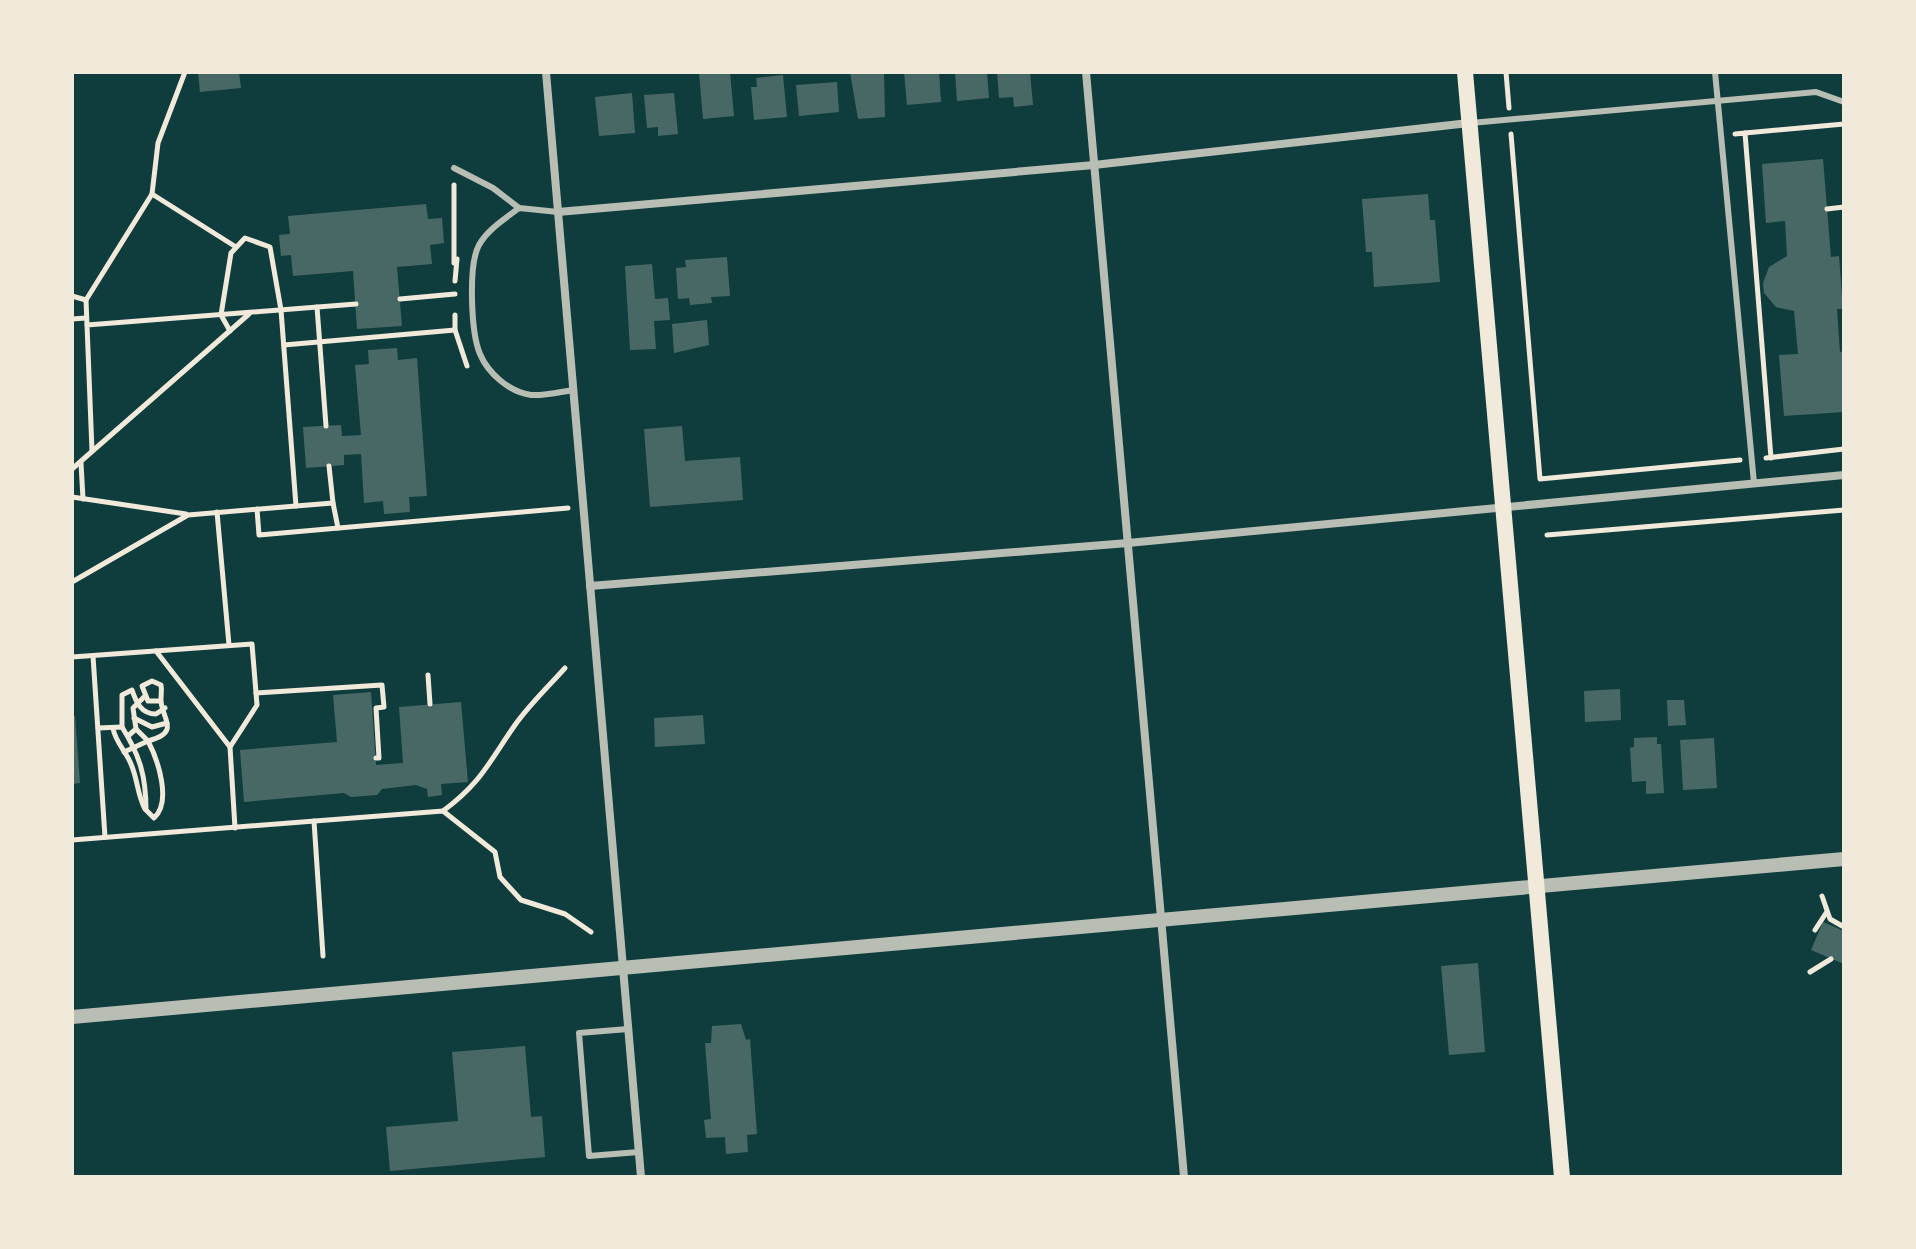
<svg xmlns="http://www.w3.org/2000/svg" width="1916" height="1249" font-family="'Exo 2',sans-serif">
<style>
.building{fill:#486865}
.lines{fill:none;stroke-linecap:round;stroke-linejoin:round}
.path{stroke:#f1e9da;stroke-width:5}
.service{stroke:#b8beb3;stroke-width:6}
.minor{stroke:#b8beb3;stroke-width:8}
.tertiary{stroke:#b8beb3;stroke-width:14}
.secondary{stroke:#f1e9da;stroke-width:16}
</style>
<rect width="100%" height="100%" fill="#0f3d3e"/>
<g class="building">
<polygon points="198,72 239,72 241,88 200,92"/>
<polygon points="730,72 734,116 703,119 699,73"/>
<polygon points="850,72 884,72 885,117 858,119"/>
<polygon points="904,72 939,72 941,102 907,105"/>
<polygon points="955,72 987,72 989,98 957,101"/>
<polygon points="997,72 1030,72 1033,105 1014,107 1013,97 999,98"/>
<polygon points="783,75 787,117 754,120 751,87 757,87 756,78"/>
<polygon points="837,82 839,112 799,116 796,85"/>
<polygon points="632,93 635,133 599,136 595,97"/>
<polygon points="674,93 678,134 658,136 658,127 647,128 644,95"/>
<polygon points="1823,159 1831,257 1839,256 1843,309 1837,309 1840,352 1844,351 1844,412 1784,416 1779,355 1798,354 1794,311 1776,307 1764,293 1763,283 1769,267 1787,256 1785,221 1766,223 1762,164"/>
<polygon points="1428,194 1430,220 1435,220 1440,282 1374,287 1372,252 1366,252 1362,199"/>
<polygon points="426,204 428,219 442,218 444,243 430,245 432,264 397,267 402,326 357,329 353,271 293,276 291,255 281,256 279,235 290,234 288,216"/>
<polygon points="727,257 730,296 711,297 712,303 690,305 689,298 678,299 676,268 686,267 685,260"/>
<polygon points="652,264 655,299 668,298 670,320 654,321 656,349 630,350 625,266"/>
<polygon points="707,320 709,345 674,353 672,324"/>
<polygon points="397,348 398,360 417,358 427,496 409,497 410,512 384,514 383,501 364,503 361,454 344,455 344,465 306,468 303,427 341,425 342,436 361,435 355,365 369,364 368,350"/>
<polygon points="682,426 685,461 740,457 743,500 650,507 644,429"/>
<polygon points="1620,689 1621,720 1585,722 1584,691"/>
<polygon points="371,692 376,765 403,763 399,707 461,702 468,782 441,784 442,795 428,797 427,789 416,785 382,789 377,795 351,797 344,793 244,802 240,750 337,742 333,695"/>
<polygon points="1667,700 1684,700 1686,725 1668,726"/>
<polygon points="703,715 705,744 655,747 654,718"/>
<polygon points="72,716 75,716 80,783 72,784"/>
<polygon points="1657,737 1657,744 1661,744 1664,793 1646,794 1646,781 1632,782 1630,748 1634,747 1634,738"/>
<polygon points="1714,738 1717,788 1683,790 1680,740"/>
<polygon points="1823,922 1844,931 1844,964 1811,950"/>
<polygon points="1478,963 1485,1052 1449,1055 1441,966"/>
<polygon points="741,1024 746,1040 750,1039 757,1134 747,1135 748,1152 726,1154 725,1137 706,1138 704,1120 711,1119 705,1043 711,1043 712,1026"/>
<polygon points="525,1046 531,1117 542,1116 545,1157 390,1171 386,1127 458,1121 452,1052"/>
</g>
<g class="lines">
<g class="path">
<polyline points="1506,72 1509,108"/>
<polyline points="1745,133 1844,124"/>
<polyline points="1511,134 1540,479 1740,460"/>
<polyline points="1735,134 1745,133 1771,458"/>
<polyline points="454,185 454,263"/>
<polyline points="152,194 236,247"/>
<polyline points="1827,209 1844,207"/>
<polyline points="455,281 457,259"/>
<polyline points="72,296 86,300"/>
<polyline points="400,299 455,294"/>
<polyline points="317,307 326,426"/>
<polyline points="455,315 455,330 467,366"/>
<polyline points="72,319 86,318"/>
<polyline points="87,325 86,300 152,194 158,143 185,72"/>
<polyline points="284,345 455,330"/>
<polyline points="92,451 87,325 356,304"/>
<polyline points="1766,458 1844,449"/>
<polyline points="81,463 83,499"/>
<polyline points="72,469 249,314"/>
<polyline points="72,497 186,514"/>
<polyline points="333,503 338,528"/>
<polyline points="296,506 333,503 329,466"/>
<polyline points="257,509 259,535 568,508"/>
<polyline points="217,512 229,645"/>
<polyline points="1547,535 1844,510"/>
<polyline points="72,582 188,515 296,506 281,310 270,247 245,238 231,253 221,315 230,331"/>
<polyline points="156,651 230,747"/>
<polyline points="93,656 105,837"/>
<polyline points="72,657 252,644 257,705 230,747 235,828"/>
<polyline points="428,675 430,704"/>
<polyline points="256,693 382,685 384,707 376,708 379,758 376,758"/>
<polyline points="134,718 152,727 167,723"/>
<path d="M 122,727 L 122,695 L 132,690 C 136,702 141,714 156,714 L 165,708"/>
<path d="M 98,728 L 122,727 C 140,756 146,776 146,810 L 154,818 C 172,802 158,760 148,741 L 124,752"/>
<path d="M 113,728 C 115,742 126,751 131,764 C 138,780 137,794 145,809"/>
<path d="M 136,729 L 148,741 C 183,732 160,717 161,699 C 161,694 162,690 161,685 L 152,681 L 142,686 L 148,701 L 159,701"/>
<polyline points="128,736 136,729 133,708 144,697"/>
<path d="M 443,811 C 482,782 489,762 515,725 C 530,704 549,686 565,668"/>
<polyline points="314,821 323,956"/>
<polyline points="72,840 443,811 495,852 500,877 521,900 565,914 591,932"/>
<polyline points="1822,896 1830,919 1844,927"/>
<polyline points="1815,930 1826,913"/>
<polyline points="1810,972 1831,959"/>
</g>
<g class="service">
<polyline points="1715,72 1754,483"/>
<polyline points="1471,123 1816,92 1844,102"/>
<polyline points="454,168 493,188 519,208"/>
<path d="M 558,212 L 519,208 C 505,219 488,229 479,245 C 468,265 471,333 480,354 C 488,373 509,392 531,395 C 544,396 560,392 573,390"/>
<polyline points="628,1029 579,1033 589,1156 639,1152"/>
</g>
<g class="minor">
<polyline points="546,72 641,1177"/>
<polyline points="1086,72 1184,1177"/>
<polyline points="558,212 1094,165 1469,123"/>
<polyline points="590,586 1128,543 1844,475"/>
</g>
<polyline class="tertiary" points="72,1017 1844,859"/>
<polyline class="secondary" points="1465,72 1562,1177"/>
</g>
<rect width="1916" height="1249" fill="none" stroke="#f1e9da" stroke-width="148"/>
</svg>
